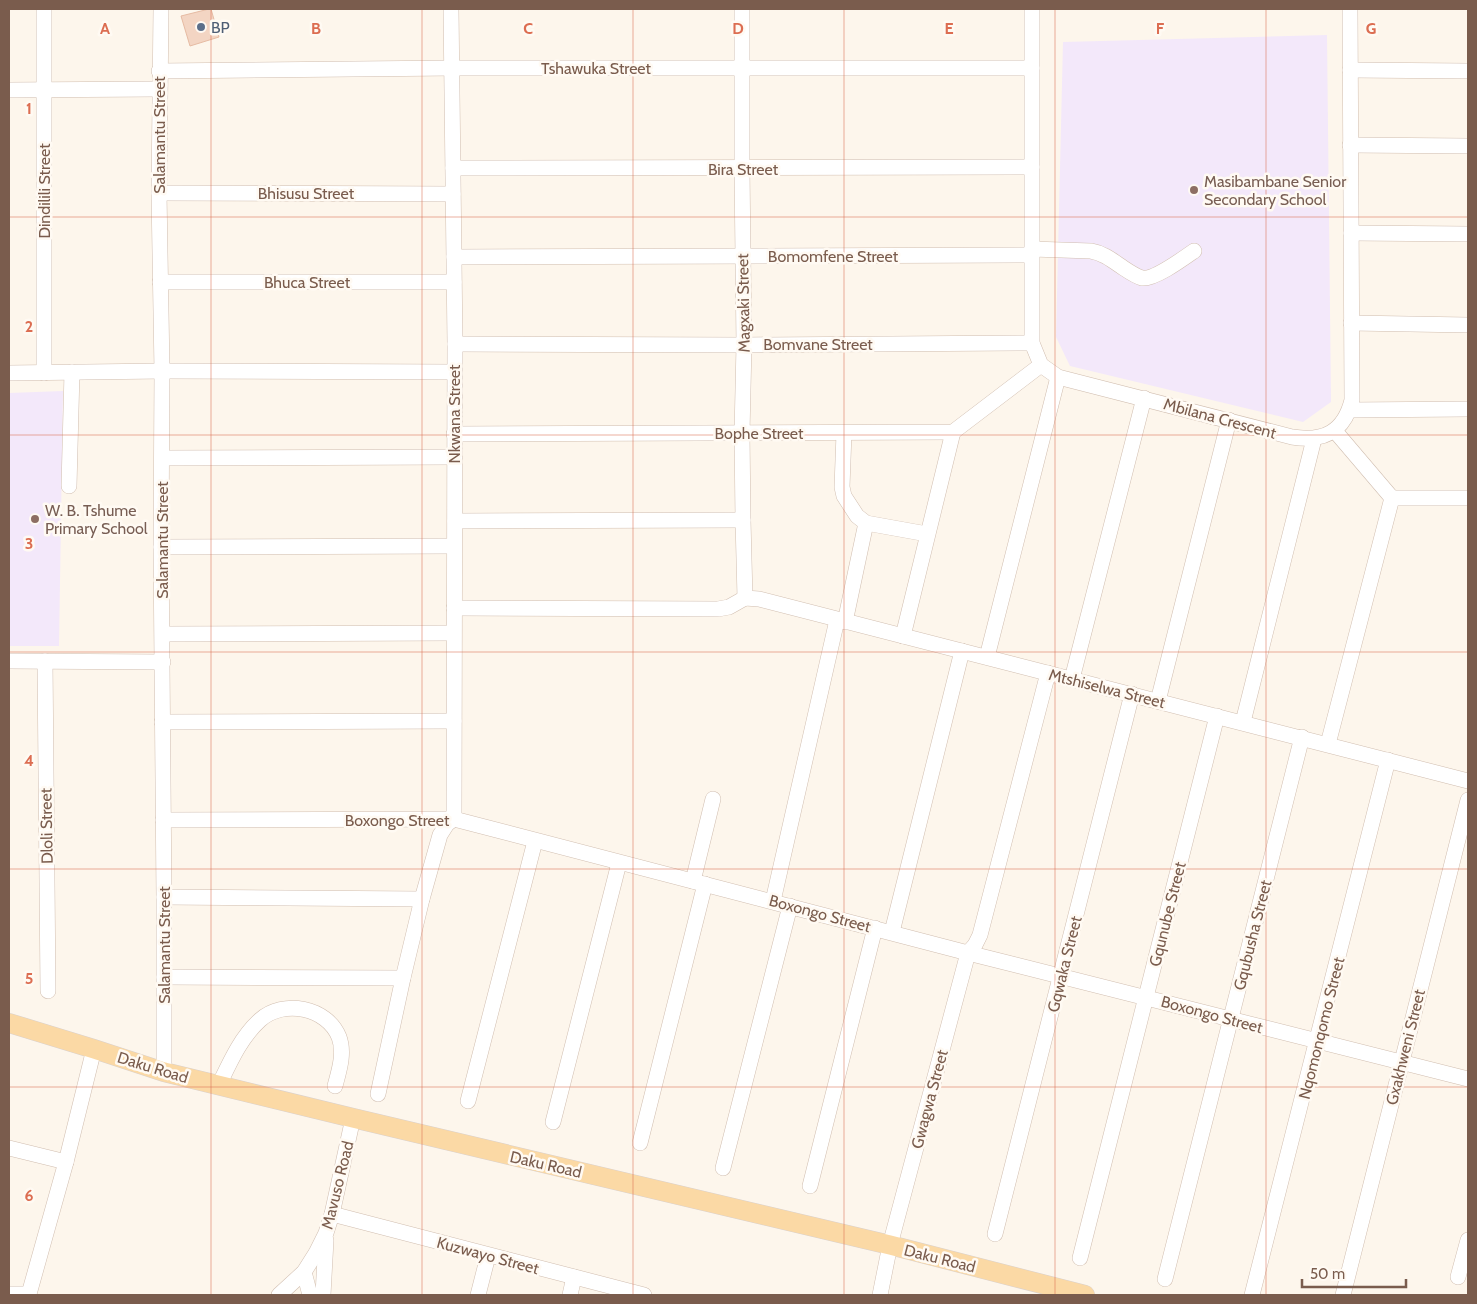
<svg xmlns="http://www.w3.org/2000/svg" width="1477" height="1304" font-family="Cabin,sans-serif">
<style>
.education{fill:#f3e8fa}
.building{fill:#f3d5c3;stroke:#e6bba3}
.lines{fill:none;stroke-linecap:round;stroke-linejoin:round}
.minor-casing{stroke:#d1beb0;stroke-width:16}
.major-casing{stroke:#dad1cd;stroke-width:20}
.minor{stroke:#fff;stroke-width:15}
.major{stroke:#fbd9a5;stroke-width:19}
.grid{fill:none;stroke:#dc6d51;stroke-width:1;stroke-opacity:0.55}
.service-dot{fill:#5c6f8a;stroke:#fffaf3;stroke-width:2}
.education-dot{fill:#8d6e63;stroke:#fffaf3;stroke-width:2}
.labels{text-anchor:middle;stroke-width:5;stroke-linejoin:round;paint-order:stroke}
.service-label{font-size:16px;fill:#4e5e75;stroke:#fffaf3;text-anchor:start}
.street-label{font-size:16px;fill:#7a5c4d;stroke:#fffaf3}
.education-label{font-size:16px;fill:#785e54;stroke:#fffaf3;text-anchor:start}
.grid-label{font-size:16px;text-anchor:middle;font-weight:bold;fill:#dc6d51;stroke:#fffaf3;stroke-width:5;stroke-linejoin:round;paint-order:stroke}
</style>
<rect width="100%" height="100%" fill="#fdf6ec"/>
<g class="education">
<polygon points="1327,35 1331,402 1303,422 1070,366 1056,337 1063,42"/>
<polygon points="63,391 59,646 9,646 9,393"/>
</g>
<polygon class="building" points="209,9 211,9 219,37 190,46 181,16"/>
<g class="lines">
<g class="minor-casing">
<g id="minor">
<polyline points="44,9 44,373"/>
<polyline points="161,9 159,193 162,371 161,547 164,897 164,1072"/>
<polyline points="742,9 742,169 744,345 742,433 743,520 745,598"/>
<path d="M 1032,9 L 1032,343 L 1041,365 L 1058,377 L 1292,437 C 1324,442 1344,432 1352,400 L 1350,9"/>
<polyline points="1350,70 1468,71"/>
<polyline points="159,71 453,68 1032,68"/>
<polyline points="9,90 159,89"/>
<polyline points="1350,145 1468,146"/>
<polyline points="453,168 1032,167"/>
<polyline points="159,193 453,194"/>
<polyline points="1351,233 1468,234"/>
<path d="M 1032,249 L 1091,251 C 1103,253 1112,260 1122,267 C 1128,271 1135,276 1142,278 C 1154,280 1184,258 1194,251"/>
<polyline points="454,257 1032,255"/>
<polyline points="160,282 454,282"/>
<polyline points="1351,323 1468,325"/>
<polyline points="455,344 744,345 1032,343"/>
<polyline points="9,373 162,371 454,372"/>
<polyline points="1350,410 1468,409"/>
<polyline points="1335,431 1392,498"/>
<polyline points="844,433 842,487 844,496 857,516 866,523 927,534"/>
<polyline points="454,434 953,432 1041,365"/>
<polyline points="162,458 454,457"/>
<polyline points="69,486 72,372"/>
<polyline points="455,521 743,520"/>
<polyline points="161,547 454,546"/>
<polyline points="745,598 759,599 1468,781"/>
<polyline points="454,608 718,609 729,607 745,598"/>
<polyline points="845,622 866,523"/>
<polyline points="163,634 453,633"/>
<polyline points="903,636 953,432"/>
<polyline points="987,657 1058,377"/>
<polyline points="9,661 163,662"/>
<polyline points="45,661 48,991"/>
<polyline points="1072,679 1144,398"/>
<polyline points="1158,701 1229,420"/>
<polyline points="162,722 454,721"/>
<polyline points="1243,722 1314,439"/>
<polyline points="1328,744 1392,498 1468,498"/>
<polyline points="163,820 454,819 968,953 1468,1079"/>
<polyline points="693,881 713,799"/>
<polyline points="164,897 422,899"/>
<polyline points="773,901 837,620"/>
<polyline points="892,932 962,651"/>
<polyline points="164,977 403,978"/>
<path d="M 219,1085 C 230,1062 241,1037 260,1020 C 283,999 327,1007 339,1037 C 345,1053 339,1071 335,1086"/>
<polyline points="378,1094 403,978 422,899 440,835 447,824 454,819 455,344 451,9"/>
<polyline points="468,1101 535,841"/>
<polyline points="553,1122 619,863"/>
<polyline points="640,1143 705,884"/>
<polyline points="9,1148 66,1162"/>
<polyline points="723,1168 790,906"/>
<polyline points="810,1186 875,928"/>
<polyline points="332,1214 644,1295"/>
<polyline points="995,1234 1132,694"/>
<polyline points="1080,1258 1217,716"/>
<polyline points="304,1272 310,1295"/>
<polyline points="1458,1277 1468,1240"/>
<polyline points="1165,1279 1302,737"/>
<polyline points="9,1294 29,1294 66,1162 94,1049"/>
<polyline points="279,1295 304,1272 316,1253 326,1233 332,1214 353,1118"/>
<polyline points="323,1295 326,1240"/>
<polyline points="478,1295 488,1256"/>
<polyline points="570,1295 574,1277"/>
<polyline points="880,1295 890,1245 968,953 975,945 980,935 1048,673"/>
<polyline points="1252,1295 1388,760"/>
<polyline points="1343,1295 1468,800"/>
</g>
</g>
<g class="major-casing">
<polyline id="major" points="9,1023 94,1049 164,1072 353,1118 890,1245 1085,1295"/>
</g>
<use href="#minor" class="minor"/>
<use href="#major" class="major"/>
</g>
<path class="grid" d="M 211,9 L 211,1295M 422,9 L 422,1295M 633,9 L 633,1295M 844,9 L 844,1295M 1055,9 L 1055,1295M 1266,9 L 1266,1295M 9,217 L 1468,217M 9,435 L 1468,435M 9,652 L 1468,652M 9,869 L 1468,869M 9,1087 L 1468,1087"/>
<circle class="service-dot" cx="201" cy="27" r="5"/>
<g class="education-dot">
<circle cx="1194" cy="190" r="5"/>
<circle cx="35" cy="519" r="5"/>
</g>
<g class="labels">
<g class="service-label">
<text x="211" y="33">BP</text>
</g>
<g class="street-label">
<text x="596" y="74">Tshawuka Street</text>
<text transform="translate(159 135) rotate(-90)" y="6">Salamantu Street</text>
<text x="743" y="175">Bira Street</text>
<text transform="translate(44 191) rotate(-90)" y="6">Dindilili Street</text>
<text x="306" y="199">Bhisusu Street</text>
<text x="833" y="262">Bomomfene Street</text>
<text x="307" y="288">Bhuca Street</text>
<text transform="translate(743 303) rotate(-91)" y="6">Magxaki Street</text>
<text x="818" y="350">Bomvane Street</text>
<text transform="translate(454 414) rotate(-90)" y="6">Nkwana Street</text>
<text transform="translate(1220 418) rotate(15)" y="6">Mbilana Crescent</text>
<text x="759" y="439">Bophe Street</text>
<text transform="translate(162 540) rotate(-90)" y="6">Salamantu Street</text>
<text transform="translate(1107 688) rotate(14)" y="6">Mtshiselwa Street</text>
<text x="397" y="826">Boxongo Street</text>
<text transform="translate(46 826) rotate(-91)" y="6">Dloli Street</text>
<text transform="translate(820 913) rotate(15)" y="6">Boxongo Street</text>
<text transform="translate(1167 914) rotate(-76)" y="6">Gqunube Street</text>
<text transform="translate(1252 935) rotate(-76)" y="6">Gqubusha Street</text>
<text transform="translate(164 945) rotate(-90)" y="6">Salamantu Street</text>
<text transform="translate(1064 964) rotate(-76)" y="6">Gqwaka Street</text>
<text transform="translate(1212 1014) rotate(15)" y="6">Boxongo Street</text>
<text transform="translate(1321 1028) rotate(-76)" y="6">Nqomonqomo Street</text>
<text transform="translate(1405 1047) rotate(-76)" y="6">Gxakhweni Street</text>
<text transform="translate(153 1067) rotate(17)" y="6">Daku Road</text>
<text transform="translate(929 1099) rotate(-75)" y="6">Gwagwa Street</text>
<text transform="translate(546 1164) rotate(13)" y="6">Daku Road</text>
<text transform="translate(337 1185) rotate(-76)" y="6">Mavuso Road</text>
<text transform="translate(488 1255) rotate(15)" y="6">Kuzwayo Street</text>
<text transform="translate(940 1258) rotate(14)" y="6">Daku Road</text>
</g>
<g class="education-label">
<text x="1204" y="187">Masibambane Senior<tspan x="1204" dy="18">Secondary School</tspan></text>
<text x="45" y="516">W. B. Tshume<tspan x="45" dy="18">Primary School</tspan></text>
</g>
</g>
<g class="grid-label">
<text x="105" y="34">A</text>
<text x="316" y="34">B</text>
<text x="528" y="34">C</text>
<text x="738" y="34">D</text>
<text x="949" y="34">E</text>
<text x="1160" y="34">F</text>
<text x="1371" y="34">G</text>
<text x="29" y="114">1</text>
<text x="29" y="332">2</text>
<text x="29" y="549">3</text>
<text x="29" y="766">4</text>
<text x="29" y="984">5</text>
<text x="29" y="1201">6</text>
</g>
<rect width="1477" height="1304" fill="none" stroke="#7a5c4d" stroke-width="20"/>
<path d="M1302 1279v8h104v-8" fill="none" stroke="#7a5c4d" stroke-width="2.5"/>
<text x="1310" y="1279" font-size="15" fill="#7a5c4d" stroke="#fffaf3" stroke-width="4" paint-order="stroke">50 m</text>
</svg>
